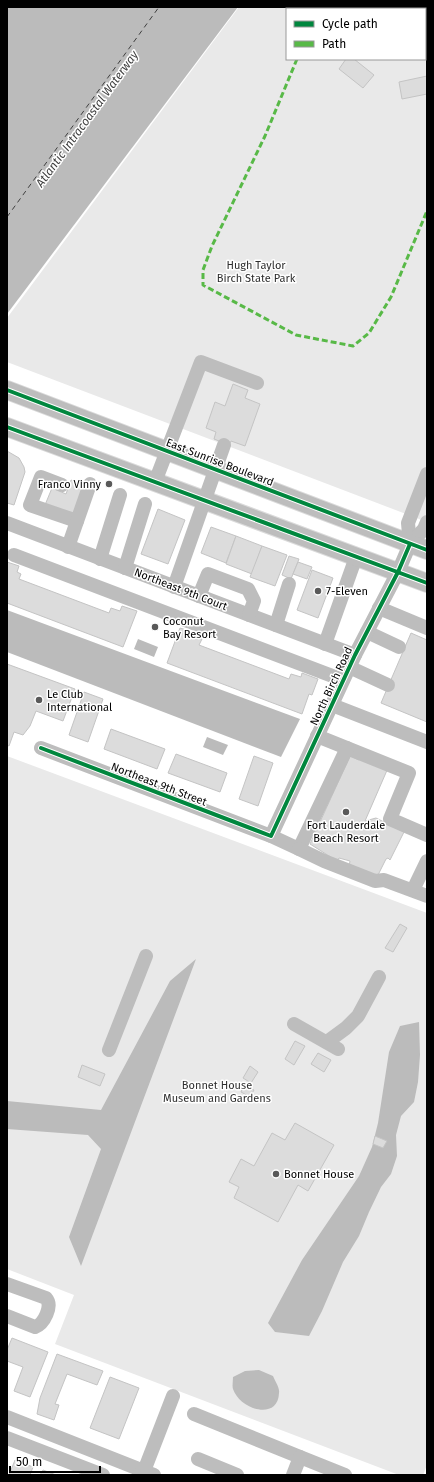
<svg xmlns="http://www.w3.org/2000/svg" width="434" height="1482" font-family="'Fira Sans',sans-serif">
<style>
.green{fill:#e9e9e9;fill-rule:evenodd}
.water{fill:#bbb}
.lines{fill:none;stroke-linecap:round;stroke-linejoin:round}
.ferry{stroke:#3f3f3f;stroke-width:1;stroke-dasharray:5 4;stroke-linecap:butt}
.building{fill:#dcdcdc;stroke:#c4c4c4}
.major-casing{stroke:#dbdbdb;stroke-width:20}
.minor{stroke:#bdbdbd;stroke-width:14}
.major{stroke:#bdbdbd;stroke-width:18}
.quiet{stroke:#58b947;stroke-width:3;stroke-dasharray:6 3;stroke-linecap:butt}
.cycleway-casing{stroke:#fff;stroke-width:6}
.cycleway{stroke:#00873e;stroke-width:4}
.poi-dot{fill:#595959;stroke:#fff;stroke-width:1.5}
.labels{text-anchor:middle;stroke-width:3;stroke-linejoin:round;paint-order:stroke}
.park-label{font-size:11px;fill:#2e2e2e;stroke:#fff}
.street-label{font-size:11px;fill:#000;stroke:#fff}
.poi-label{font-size:11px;fill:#000;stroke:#fff;text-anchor:start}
.water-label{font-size:12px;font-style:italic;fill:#3f3f3f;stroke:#fff}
</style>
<rect width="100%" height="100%" fill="#fff"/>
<g class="green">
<path d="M 239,7 L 427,7 L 427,522 L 7,362 L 7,318 ZM 287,9 L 425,9 L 425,59 L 287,59 Z"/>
<polygon points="7,756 427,913 427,1465 423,1475 399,1475 55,1344 74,1295 7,1269"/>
</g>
<g class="water">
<polygon points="7,7 238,7 7,314"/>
<polygon points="7,610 300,719 281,757 7,652"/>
<polygon points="138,639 158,647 154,657 134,649"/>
<polygon points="207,737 228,745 223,755 203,747"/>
<polygon points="196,959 81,1266 69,1237 101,1149 88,1135 7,1129 7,1101 101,1110 170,981"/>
<polygon points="419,1022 420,1055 418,1082 414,1102 401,1116 396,1135 397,1156 391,1174 381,1187 369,1212 359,1236 343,1262 322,1311 309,1336 275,1332 268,1323 302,1260 359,1176 372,1147 378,1123 389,1052 400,1026"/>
<path d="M 259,1370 L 273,1376 C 275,1381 280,1388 279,1393 C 278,1421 240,1410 233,1389 C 232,1386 233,1381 233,1377 L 245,1371 Z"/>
</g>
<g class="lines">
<polyline class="ferry" points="7,217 159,7"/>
</g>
<g class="building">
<polygon points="346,59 354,59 374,75 363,88 339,69"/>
<polygon points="427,76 427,94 402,99 399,82"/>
<polygon points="233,384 248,390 245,398 260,404 245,446 231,441 229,445 214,439 216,432 206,428 215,402 225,406"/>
<polygon points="7,451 19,458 24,467 25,472 14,505 7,503"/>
<polygon points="71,480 84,485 73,515 45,505 52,488 66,494"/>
<polygon points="158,509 185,520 168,564 141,554"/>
<polygon points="211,527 236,536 226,563 201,553"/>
<polygon points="236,536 262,546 252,574 226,564"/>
<polygon points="262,546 287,555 275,586 250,577"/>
<polygon points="289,556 299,559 291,579 282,575"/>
<polygon points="7,562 19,566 17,572 21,574 19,579 109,613 111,608 120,611 122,606 137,611 123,647 7,603"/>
<polygon points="298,562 312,567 307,579 293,574"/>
<polygon points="312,570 333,578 318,618 297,610"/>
<polygon points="180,628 193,632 192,636 202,639 199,645 289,679 291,674 301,677 302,673 318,679 312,695 309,694 302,714 167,663"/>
<polygon points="411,633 427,640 427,722 381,703"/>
<polygon points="7,664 75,689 63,721 36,711 30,726 23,735 14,732 9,746 7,745"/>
<polygon points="84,692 103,699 88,742 69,735"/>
<polygon points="111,729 165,749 157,769 104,749"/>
<polygon points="176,754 227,773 220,792 168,773"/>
<polygon points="254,756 273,763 258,806 239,799"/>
<polygon points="350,756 359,760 360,758 388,768 365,821 376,818 404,832 390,860 388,858 386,859 377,877 349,867 350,861 339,858 337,861 310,844"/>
<polygon points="400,924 407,928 393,952 385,948"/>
<polygon points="295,1041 305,1046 294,1065 285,1059"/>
<polygon points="318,1053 331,1060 324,1072 311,1064"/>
<polygon points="82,1065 105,1074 100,1086 78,1077"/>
<polygon points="250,1066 258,1072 251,1083 243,1078"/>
<polygon points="244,1085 254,1090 250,1097 241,1092"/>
<polygon points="295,1123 334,1145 308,1191 298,1185 278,1222 234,1198 239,1187 229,1182 241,1159 254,1166 272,1133 285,1140"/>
<polygon points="375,1136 387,1141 383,1148 373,1144"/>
<polygon points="12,1338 48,1352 30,1397 14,1391 23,1367 7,1361 7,1350"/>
<polygon points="57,1354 103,1371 97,1385 67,1374 55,1404 59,1405 54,1420 37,1414 40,1398"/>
<polygon points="110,1377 139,1388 119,1439 90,1428"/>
<polygon points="15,1460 33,1467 30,1475 9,1475"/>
<polygon points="43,1470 56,1475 40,1475"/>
</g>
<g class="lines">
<g class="major-casing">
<g id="major">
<polyline points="7,390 427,550"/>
<polyline points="7,427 427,583"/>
</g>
</g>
<g class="minor">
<polyline points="425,51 427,51"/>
<polyline points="155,482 201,362 257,383"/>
<polyline points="62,485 41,477 30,505 77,521"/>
<polyline points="7,523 355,655"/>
<polyline points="410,544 408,523 427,474"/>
<polyline points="68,547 90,484"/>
<polyline points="14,555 343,680"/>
<polyline points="100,559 120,495"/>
<polyline points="125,568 145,504"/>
<polyline points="174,587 224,445"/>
<polyline points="199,596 208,574 248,589 254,601 249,615"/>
<polyline points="379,608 427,628"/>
<polyline points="276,625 289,584"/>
<polyline points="367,632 399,647"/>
<polyline points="325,644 356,557"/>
<polyline points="349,667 388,685"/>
<polyline points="332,705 427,742"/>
<polyline points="317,736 409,773 390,819 427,835"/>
<polyline points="41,748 271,836 299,849 347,748"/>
<polyline points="271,836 355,655 398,572 410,544 424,529 427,522"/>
<polyline points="299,849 324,861 375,881 384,880 427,896"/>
<polyline points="413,890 427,861"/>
<polyline points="294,1024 338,1049"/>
<polyline points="327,1042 346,1028 358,1016 379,977"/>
<polyline points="109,1050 146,956"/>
<path d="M 7,1284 L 46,1298 C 53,1306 44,1324 35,1327 L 7,1316"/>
<polyline points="194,1414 300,1457"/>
<polyline points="7,1417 154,1475"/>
<polyline points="7,1438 103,1475"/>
<polyline points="198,1459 237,1475"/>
<polyline points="139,1475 144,1471 173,1396"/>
<polyline points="293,1475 300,1457 345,1475"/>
</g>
<use href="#major" class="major"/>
<g class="quiet">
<polyline points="317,9 318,7"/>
<polyline points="297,59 265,136 212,246 203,270 203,285 296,335 353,346 369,333 391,297 427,211"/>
</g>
<g class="cycleway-casing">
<g id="cycleway">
<polyline points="7,390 427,550"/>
<polyline points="7,427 427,583"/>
<polyline points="41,748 271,836 355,655 398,572 410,544"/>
</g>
</g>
<use href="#cycleway" class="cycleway"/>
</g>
<g class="poi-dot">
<circle cx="109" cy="484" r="4"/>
<circle cx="318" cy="591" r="4"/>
<circle cx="155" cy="627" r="4"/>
<circle cx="39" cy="700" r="4"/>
<circle cx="346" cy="812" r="4"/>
<circle cx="276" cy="1174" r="4"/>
</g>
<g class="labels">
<g class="park-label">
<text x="256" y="269">Hugh Taylor<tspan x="256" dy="13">Birch State Park</tspan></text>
<text x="217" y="1089">Bonnet House<tspan x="217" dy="13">Museum and Gardens</tspan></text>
</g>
<g class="street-label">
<text transform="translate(220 462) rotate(21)" y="4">East Sunrise Boulevard</text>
<text transform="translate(181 589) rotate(21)" y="4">Northeast 9th Court</text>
<text transform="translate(331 686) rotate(-65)" y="4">North Birch Road</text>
<text transform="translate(159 784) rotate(21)" y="4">Northeast 9th Street</text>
</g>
<g class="poi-label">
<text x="101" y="488" text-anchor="end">Franco Vinny</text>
<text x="326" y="595">7-Eleven</text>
<text x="163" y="625">Coconut<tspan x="163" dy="13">Bay Resort</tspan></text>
<text x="47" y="698">Le Club<tspan x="47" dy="13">International</tspan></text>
<text x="346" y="829" text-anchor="middle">Fort Lauderdale<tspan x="346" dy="13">Beach Resort</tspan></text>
<text x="284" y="1178">Bonnet House</text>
</g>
<g class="water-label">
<text transform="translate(87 119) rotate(-54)" y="4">Atlantic Intracoastal Waterway</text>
</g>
</g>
<rect width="434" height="1482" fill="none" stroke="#000000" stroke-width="16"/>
<rect x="286" y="8" width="140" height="52" fill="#ffffff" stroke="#999999"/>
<rect x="294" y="21" width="20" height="6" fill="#00873e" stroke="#999999"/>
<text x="322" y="28" font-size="12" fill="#000000">Cycle path</text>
<rect x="294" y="41" width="20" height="6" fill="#58b947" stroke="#999999"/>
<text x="322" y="48" font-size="12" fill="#000000">Path</text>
<path d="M10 1466v6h90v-6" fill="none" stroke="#000000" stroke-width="2"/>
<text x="16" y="1466" font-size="12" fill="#000000" stroke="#ffffff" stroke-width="3" paint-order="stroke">50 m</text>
</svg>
